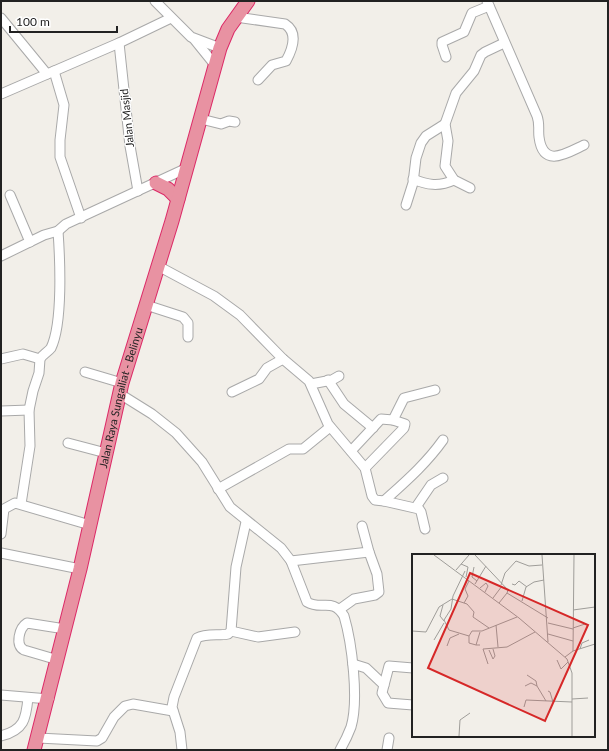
<svg xmlns="http://www.w3.org/2000/svg" width="609" height="751" font-family="Lato,sans-serif">
<style>
.lines{fill:none;stroke-linecap:round;stroke-linejoin:round}
.minor-casing{stroke:#a9a9a9;stroke-width:11}
.highway-casing{stroke:#dc2a67;stroke-width:15}
.minor{stroke:#fff;stroke-width:9}
.highway{stroke:#e892a2;stroke-width:13}
.labels{text-anchor:middle;stroke-width:3;stroke-linejoin:round;paint-order:stroke}
.street-label{font-size:11px;fill:#222;stroke:#fff}
.inset-road{fill:none;stroke:#9f9d99;stroke-width:1}
.view{fill:#d62828;fill-opacity:0.15;stroke:#d62828;stroke-width:2}
.inset-edge{fill:none;stroke:#222;stroke-width:2}
</style>
<rect width="100%" height="100%" fill="#f2efe9"/>
<g class="lines">
<g class="minor-casing">
<g id="minor">
<polyline points="155,1 191,37 220,48"/>
<path d="M 487,1 L 537,116 C 540,124 538,130 539,137 C 543,169 567,153 584,145"/>
<path d="M 236,17 L 285,24 C 299,33 292,50 286,61 L 272,65 L 258,80"/>
<polyline points="1,18 47,74"/>
<polyline points="194,39 215,65"/>
<polyline points="119,43 130,146 138,191"/>
<polyline points="446,57 442,45 442,42 464,32 472,13 489,6"/>
<polyline points="54,71 64,105 60,140 60,157 81,218"/>
<polyline points="1,94 119,43 171,18"/>
<polyline points="201,119 221,124 229,121 235,122"/>
<path d="M 413,179 C 427,185 439,187 454,180"/>
<polyline points="470,188 454,180 445,166 448,141 445,124 456,93 474,71 481,55 485,52 504,43"/>
<polyline points="10,195 30,242"/>
<polyline points="406,205 413,183 416,158 421,143 426,136 445,124"/>
<polyline points="1,256 44,235 58,231 66,224 187,168"/>
<path d="M 158,266 L 214,296 L 240,315 L 283,359 L 309,381 L 328,424 L 365,468 L 372,496 L 375,500 L 384,501 C 405,482 426,464 443,440"/>
<polyline points="146,305 183,317 188,323 188,337"/>
<polyline points="1,359 23,354 40,359"/>
<polyline points="85,372 122,383"/>
<polyline points="328,380 344,404 373,428"/>
<polyline points="311,384 332,380 339,376"/>
<polyline points="232,392 259,379 267,368 283,359"/>
<path d="M 120,394 L 152,414 L 176,433 L 202,462 L 230,507 L 281,548 L 291,561 L 307,602 C 322,611 332,597 344,616 C 352,643 359,700 351,727 C 348,735 344,743 340,750"/>
<polyline points="1,411 29,410"/>
<polyline points="393,420 404,398 435,390"/>
<polyline points="68,443 106,453"/>
<polyline points="351,451 381,419 393,420 405,424 404,428 365,468"/>
<polyline points="218,489 289,449 303,449 330,427"/>
<polyline points="384,501 419,509 421,512 425,529"/>
<path d="M 21,504 L 30,446 L 29,410 L 33,391 L 39,373 L 40,359 C 43,354 48,352 51,348 C 63,323 60,259 58,231"/>
<polyline points="416,507 431,485 443,478"/>
<polyline points="1,534 4,509 15,503 90,525"/>
<polyline points="1,553 80,569"/>
<polyline points="291,561 369,552 362,526"/>
<polyline points="340,609 354,599 375,595 379,592 377,574 369,552"/>
<polyline points="231,631 258,637 295,632"/>
<path d="M 58,660 L 24,650 C 15,645 19,628 27,623 L 65,629"/>
<polyline points="353,664 366,668 384,685 382,693 388,703 413,705"/>
<polyline points="384,685 389,666 413,668"/>
<polyline points="1,695 49,699"/>
<path d="M 1,736 C 24,730 26,719 28,698"/>
<polyline points="38,738 97,741 102,738 114,717 125,706 133,704 173,711"/>
<path d="M 182,750 L 180,732 L 172,707 L 174,697 L 197,638 C 206,633 219,636 228,634 L 231,631 L 236,567 L 246,522"/>
<polyline points="387,750 389,738"/>
</g>
</g>
<g class="highway-casing">
<g id="highway">
<polyline points="156,183 168,189 178,199"/>
<path id="s1" d="M 34,750 L 80,569 L 122,383 L 172,221 L 220,48 L 228,29 L 248,1"/>
</g>
</g>
<use href="#minor" class="minor"/>
<use href="#highway" class="highway"/>
</g>
<g class="labels">
<g class="street-label">
<text transform="translate(127 118) rotate(-96)" y="4">Jalan Masjid</text>
<text dy="4" stroke="none"><textPath href="#s1" startOffset="363">Jalan Raya Sungailiat - Belinyu</textPath></text>
</g>
</g>
<g transform="translate(412 554)">
<rect width="183" height="183" fill="#f2efe9"/>
<path class="inset-road" d="M 22,1 L 107,64 L 155,105 L 160,119 L 160,182M 63,1 L 96,36 L 95,39 L 136,64M 130,1 L 136,88M 49,10 L 56,13 L 54,23M 62,13 L 60,23 L 65,27M 44,16 L 57,1M 53,17 L 41,42 L 39,55 L 32,66 L 37,76 L 57,82 L 60,77 L 70,77 L 105,63M 63,30 L 74,12M 100,30 L 103,31 L 107,27 L 115,33M 89,31 L 93,19 L 104,7 L 117,12 L 130,11M 68,34 L 74,29 L 76,32 L 73,38M 81,44 L 90,32M 40,45 L 55,50 L 62,58 L 61,63 L 77,74M 110,47 L 114,33 L 122,28 L 132,26M 52,49 L 56,42 L 53,35 L 57,27M 87,49 L 95,39M 31,51 L 28,62 L 32,67M 161,56 L 183,53M 136,69 L 161,75M 84,71 L 86,93M 161,74 L 173,70M 0,77 L 14,78 L 27,53 L 40,45M 68,78 L 64,91 L 68,91M 136,80 L 161,87M 57,82 L 57,89 L 64,91M 22,86 L 32,69M 35,92 L 38,84 L 47,80M 168,95 L 170,89 L 177,86M 77,96 L 81,105 L 83,102 L 81,95M 161,97 L 162,1M 153,103 L 161,97 L 183,90M 145,106 L 149,115 L 156,108M 76,110 L 71,95 L 95,93 L 123,78M 115,121 L 124,127 L 125,132M 113,132 L 119,129 L 125,132 L 134,147M 136,137 L 138,138 L 141,148M 160,145 L 176,144M 112,153 L 114,146 L 160,148M 47,182 L 48,166 L 58,159"/>
<path class="view" d="M 58,19 L 176,71 L 133,167 L 16,114 Z"/>
<rect width="183" height="183" class="inset-edge"/>
</g>
<rect width="609" height="751" fill="none" stroke="#222222" stroke-width="4"/>
<path d="M10 26v6h107v-6" fill="none" stroke="#222222" stroke-width="2"/>
<text x="16" y="26" font-size="12" fill="#222222" stroke="#ffffff" stroke-width="3" paint-order="stroke">100 m</text>
</svg>
